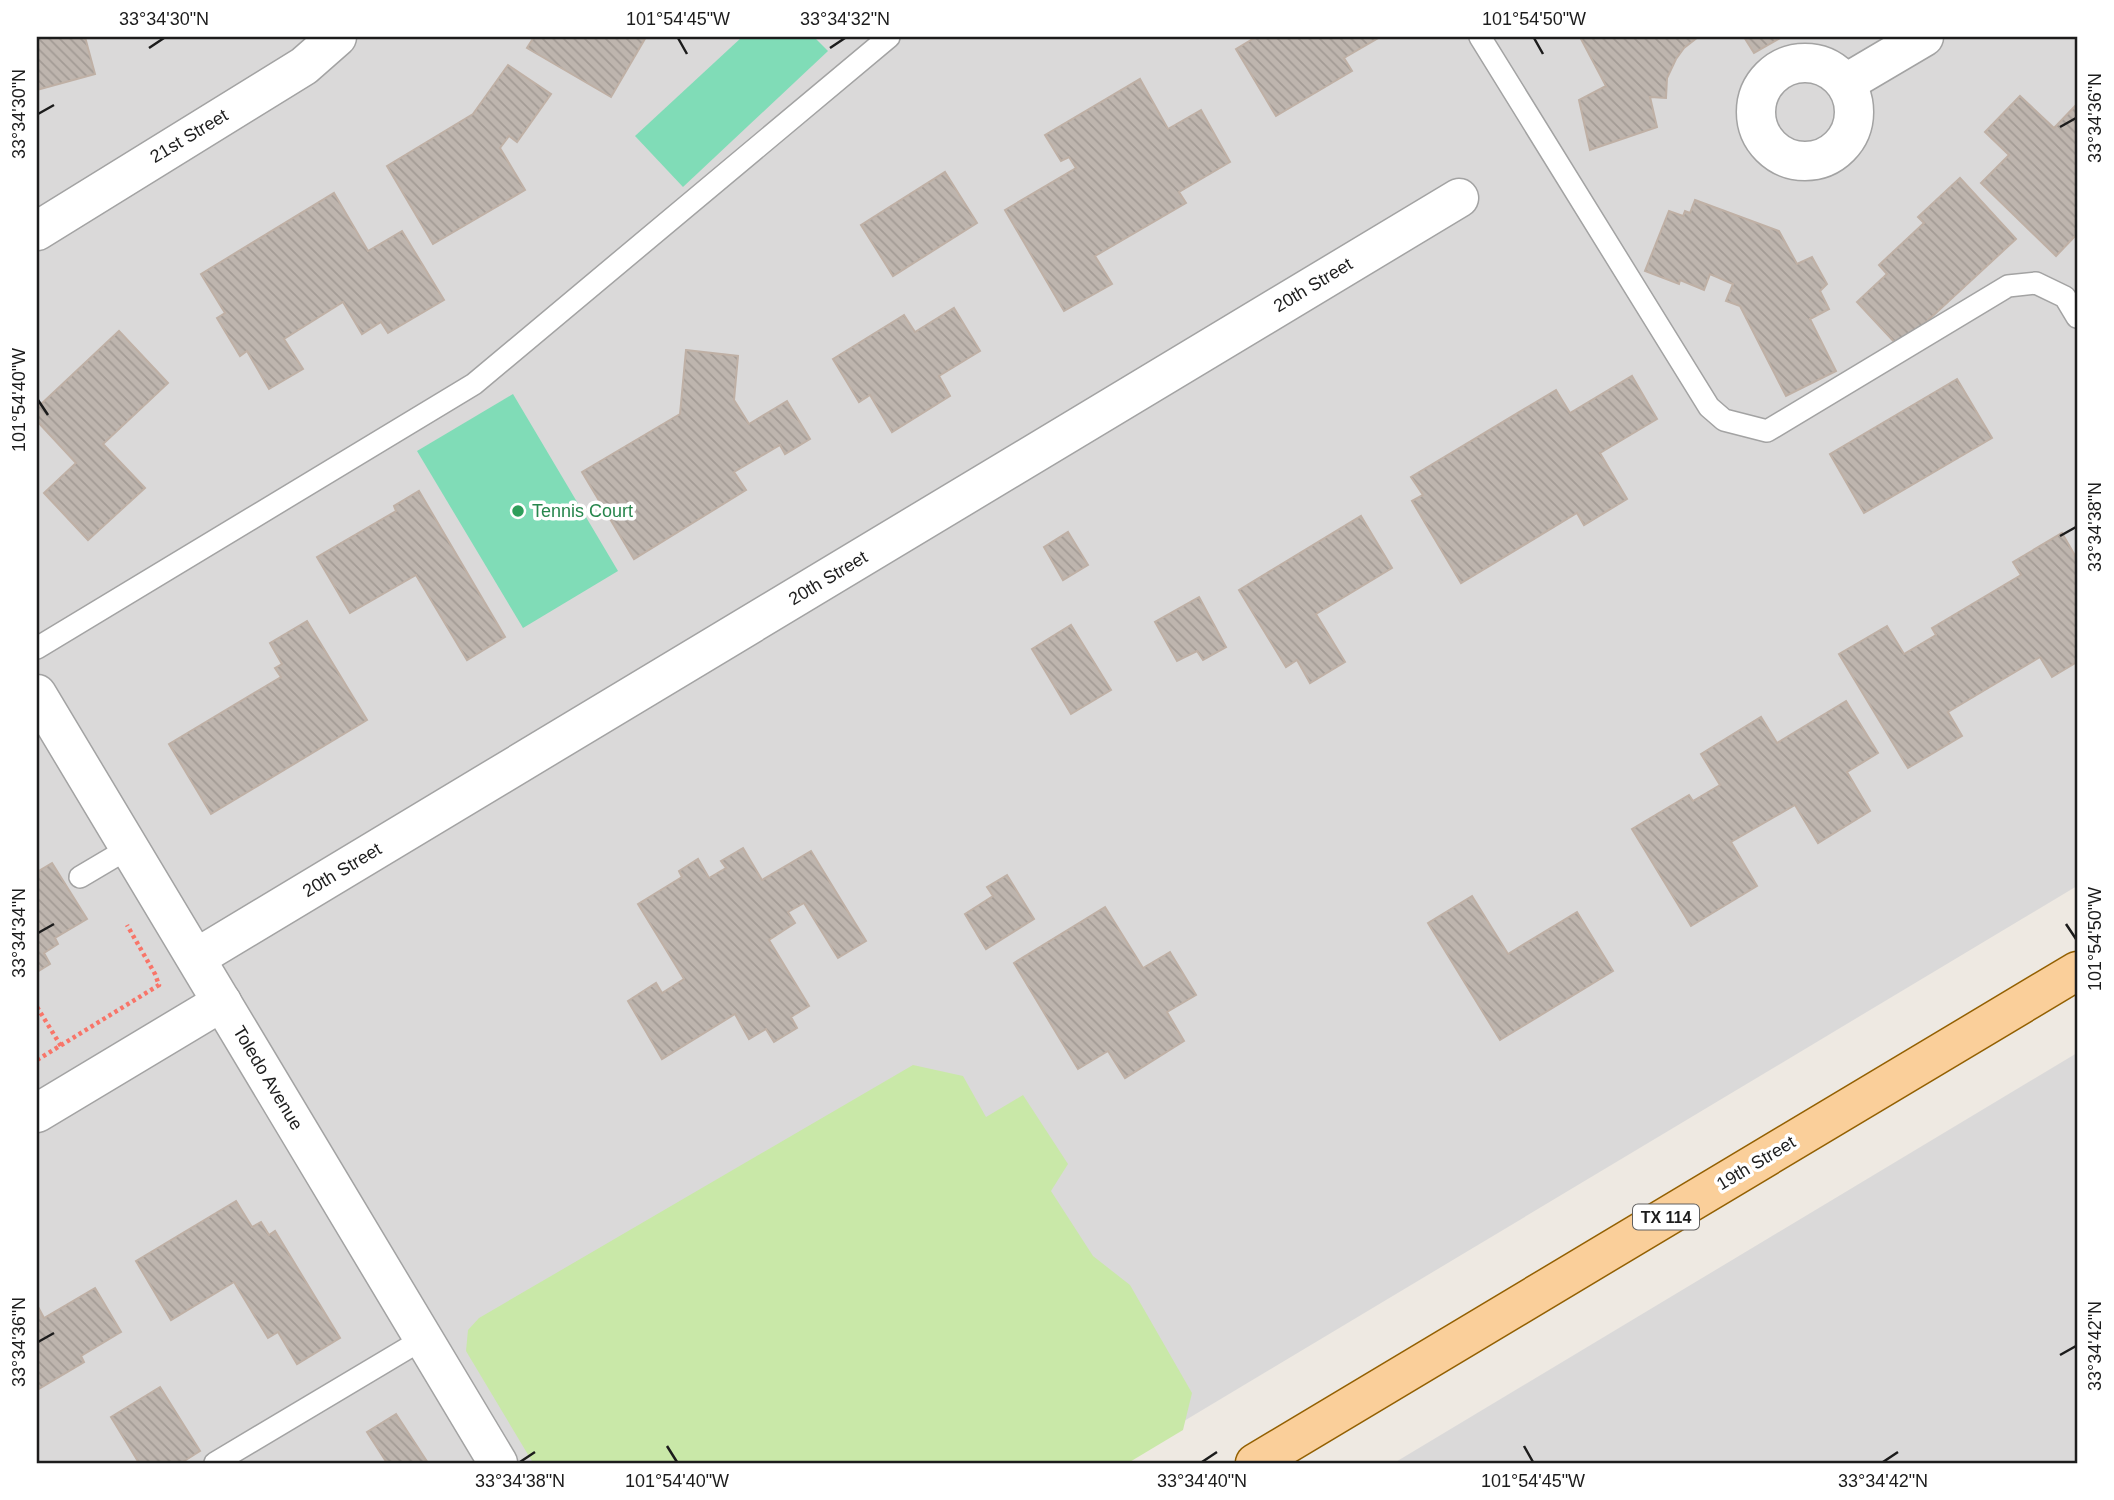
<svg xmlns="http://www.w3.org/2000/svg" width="2114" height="1500" font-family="Arial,sans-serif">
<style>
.residential{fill:#dad9d9}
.grass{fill:#c9e8a8}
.pitch{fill:#80dcb7}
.building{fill:url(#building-back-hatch);stroke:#bfb0a5;stroke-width:2}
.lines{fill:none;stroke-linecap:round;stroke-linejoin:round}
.service-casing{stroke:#a3a3a3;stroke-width:24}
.minor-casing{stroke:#a3a3a3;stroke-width:41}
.tertiary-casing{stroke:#a3a3a3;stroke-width:41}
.primary-casing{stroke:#936002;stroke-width:41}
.path{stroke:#f87569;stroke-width:4.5;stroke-dasharray:3.5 3.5;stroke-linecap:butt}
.service{stroke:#fff;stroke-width:21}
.minor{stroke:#fff;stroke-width:38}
.tertiary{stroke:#fff;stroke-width:38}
.primary{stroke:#facf9a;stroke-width:38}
.ticks{fill:none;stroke:#1c1c1c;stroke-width:2.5}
.leisure-dot{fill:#2e9e5b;stroke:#fff;stroke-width:2.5}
.labels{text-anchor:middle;stroke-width:7;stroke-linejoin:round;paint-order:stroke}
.shield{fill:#fff;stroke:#606060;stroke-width:2}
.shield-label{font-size:16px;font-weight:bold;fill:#1c1c1c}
.street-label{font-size:18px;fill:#1c1c1c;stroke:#fff}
.leisure-label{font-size:18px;fill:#27864d;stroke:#fff;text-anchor:start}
.neatline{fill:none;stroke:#1c1c1c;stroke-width:2.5}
.ticks-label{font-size:18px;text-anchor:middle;fill:#1c1c1c}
</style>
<defs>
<pattern id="building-back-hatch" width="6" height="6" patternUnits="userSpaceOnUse" patternTransform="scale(1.75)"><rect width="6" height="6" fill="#beb5ae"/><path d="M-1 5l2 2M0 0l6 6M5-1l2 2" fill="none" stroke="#a39b95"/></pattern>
</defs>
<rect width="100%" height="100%" fill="#eee9e2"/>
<g class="residential">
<polygon points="37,37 2077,37 2077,886 1114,1463 37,1463"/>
<polygon points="2077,1053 2077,1463 1394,1463"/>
</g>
<polygon class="grass" points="913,1065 963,1076 986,1117 1023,1095 1068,1164 1051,1191 1093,1256 1130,1285 1192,1393 1183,1430 1128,1463 533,1463 466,1351 468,1330 479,1318"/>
<g class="pitch">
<polygon points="742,37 814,37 828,51 683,187 635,136"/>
<polygon points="513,394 618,571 523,628 417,451"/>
</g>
<g class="building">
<polygon points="37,37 85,37 95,74 37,90"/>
<polygon points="534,37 646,37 611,97 527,48"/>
<polygon points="1256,37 1380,37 1344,58 1352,71 1276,116 1236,49"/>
<polygon points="1580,37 1698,37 1684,48 1676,59 1667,78 1666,98 1650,97 1657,127 1590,150 1579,100 1606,86"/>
<polygon points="1744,37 1782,37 1754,53"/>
<polygon points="508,65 551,94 517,142 509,136 500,148 525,190 433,244 387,166 473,114"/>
<polygon points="1140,79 1168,129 1201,110 1230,162 1179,192 1186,203 1095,256 1112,284 1064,311 1005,210 1076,168 1069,157 1061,161 1045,135"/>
<polygon points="2020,96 2054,128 2077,104 2077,234 2056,256 1981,183 2009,155 1985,132"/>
<polygon points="945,172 977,223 893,276 861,225"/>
<polygon points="1960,178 2016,239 1899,347 1857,302 1887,274 1879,265 1924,223 1918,217"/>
<polygon points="334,193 368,251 402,231 444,300 388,333 381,322 362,334 343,302 284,339 303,369 269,389 247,351 240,356 217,318 225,313 201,274"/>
<polygon points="1695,200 1779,231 1797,264 1812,257 1827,284 1820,291 1829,309 1810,319 1836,371 1786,396 1740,306 1726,301 1733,284 1710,274 1704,290 1680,280 1679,284 1645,271 1669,211 1683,216 1685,211 1690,213"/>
<polygon points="954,308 980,351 939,376 950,396 892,432 870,395 859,402 833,359 904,315 915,332"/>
<polygon points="119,331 168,383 103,444 145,488 88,540 44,493 76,463 37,421 37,408"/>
<polygon points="686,350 738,356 734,400 749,424 787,401 810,439 785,454 780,445 734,472 746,490 634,559 582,472 680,414"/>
<polygon points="1632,376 1657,419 1600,453 1627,499 1584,525 1577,513 1461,583 1412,501 1423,495 1411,477 1556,390 1570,413"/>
<polygon points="1957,379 1992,438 1864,513 1830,454"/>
<polygon points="419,491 505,637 467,660 416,575 350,613 317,557 396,511 394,506"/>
<polygon points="1361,516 1392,568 1316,614 1345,662 1310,683 1297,660 1286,667 1239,590"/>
<polygon points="1068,532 1088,565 1063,580 1044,547"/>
<polygon points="2062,533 2077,559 2077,662 2052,677 2040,657 1948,712 1962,736 1908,768 1839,654 1887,626 1904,654 1936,635 1932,628 2021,575 2013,562"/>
<polygon points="1199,597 1226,647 1203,660 1197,651 1177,661 1155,622"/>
<polygon points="307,621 367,720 211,814 169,744 281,677 275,668 282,664 270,643"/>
<polygon points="1071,625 1111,690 1071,714 1032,649"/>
<polygon points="1846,701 1878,753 1847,772 1870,811 1818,843 1795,805 1731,842 1757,886 1691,926 1632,829 1689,795 1693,801 1720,785 1701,754 1761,717 1777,743"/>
<polygon points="743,848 762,880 811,851 866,941 838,958 804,903 788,912 795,923 769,940 809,1006 791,1017 797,1028 774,1042 766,1029 749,1039 735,1014 662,1059 628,1001 656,983 662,993 684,979 638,904 682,877 679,871 698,859 709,878 726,868 721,861"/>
<polygon points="52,863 87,919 55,938 58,944 44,953 50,964 37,972 37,872"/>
<polygon points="1007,875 1034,919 986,949 965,914 993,896 987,887"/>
<polygon points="1472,896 1508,954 1577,912 1613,971 1500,1040 1428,923"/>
<polygon points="1105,907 1143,968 1170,952 1196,995 1167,1012 1184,1041 1125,1078 1108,1051 1078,1069 1014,963"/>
<polygon points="236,1201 252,1227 261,1222 269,1235 275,1231 340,1338 297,1364 278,1332 268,1338 234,1282 171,1320 136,1261"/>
<polygon points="95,1288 121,1332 81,1356 84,1362 37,1390 37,1305 44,1318"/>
<polygon points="160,1387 200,1451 181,1463 139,1463 111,1417"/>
<polygon points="396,1414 428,1463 387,1463 367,1432"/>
</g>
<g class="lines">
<g class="service-casing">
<g id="service">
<polyline points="1480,37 1709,407 1724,420 1767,431 2008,286 2036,283 2065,297 2077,317"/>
<polyline points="37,648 474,384 889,37"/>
<polyline points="80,877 129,848"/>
<polyline points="215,1463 423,1339"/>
</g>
</g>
<g class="minor-casing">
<g id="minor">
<circle cx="1805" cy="112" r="49"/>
<polyline points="1846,83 1924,37"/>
<polyline points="37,231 304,66 337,37"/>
<polyline points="196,958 1459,198"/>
<polyline points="37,1113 222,1002"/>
</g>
</g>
<g class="tertiary-casing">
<polyline id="tertiary" points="37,694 498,1463"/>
</g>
<g class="primary-casing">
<polyline id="primary" points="1255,1463 2077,971"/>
</g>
<g class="path">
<polyline points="37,1007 61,1046"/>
<polyline points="37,1060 159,985 155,974 127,925"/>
</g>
<use href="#service" class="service"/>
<use href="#minor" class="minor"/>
<use href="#tertiary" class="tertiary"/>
<use href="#primary" class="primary"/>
</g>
<path class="ticks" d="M 678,38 L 687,54M 1534,38 L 1543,54M 149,48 L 164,38M 830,48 L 845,38M 38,114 L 54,105M 2060,127 L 2076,118M 38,400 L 48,415M 2060,536 L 2076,527M 2066,924 L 2076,939M 38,933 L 54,924M 38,1342 L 54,1333M 2060,1355 L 2076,1346M 667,1446 L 677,1462M 1524,1446 L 1533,1462M 520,1462 L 535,1452M 1202,1462 L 1217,1452M 1883,1462 L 1898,1452"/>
<circle class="leisure-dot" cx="518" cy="511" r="7"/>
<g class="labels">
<rect class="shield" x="1633" y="1204.5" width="66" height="25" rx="5"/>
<g class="shield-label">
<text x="1666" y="1223">TX 114</text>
</g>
<g class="street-label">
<text transform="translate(189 136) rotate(-31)" y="6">21st Street</text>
<text transform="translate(1313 285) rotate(-31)" y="6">20th Street</text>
<text transform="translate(828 578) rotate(-31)" y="6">20th Street</text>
<text transform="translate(342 870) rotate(-31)" y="6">20th Street</text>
<text transform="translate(268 1078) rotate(59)" y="6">Toledo Avenue</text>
<text transform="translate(1756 1163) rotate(-31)" y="6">19th Street</text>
</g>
<g class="leisure-label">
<text x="532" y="517">Tennis Court</text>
</g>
</g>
<rect width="2114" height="1500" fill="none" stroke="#ffffff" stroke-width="77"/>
<rect x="38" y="38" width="2038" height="1424" class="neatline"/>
<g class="ticks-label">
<text x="164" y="25">33°34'30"N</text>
<text x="678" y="25">101°54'45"W</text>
<text x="845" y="25">33°34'32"N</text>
<text x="1534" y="25">101°54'50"W</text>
<text transform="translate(19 114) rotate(-90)" y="6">33°34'30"N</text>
<text transform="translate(2095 118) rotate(-90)" y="6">33°34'36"N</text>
<text transform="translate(19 400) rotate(-90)" y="6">101°54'40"W</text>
<text transform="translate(2095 527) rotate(-90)" y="6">33°34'38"N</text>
<text transform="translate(19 933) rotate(-90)" y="6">33°34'34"N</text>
<text transform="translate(2095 939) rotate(-90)" y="6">101°54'50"W</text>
<text transform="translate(19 1342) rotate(-90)" y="6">33°34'36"N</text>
<text transform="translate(2095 1346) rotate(-90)" y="6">33°34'42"N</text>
<text x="520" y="1487">33°34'38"N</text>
<text x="677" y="1487">101°54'40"W</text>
<text x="1202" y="1487">33°34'40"N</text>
<text x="1533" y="1487">101°54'45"W</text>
<text x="1883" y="1487">33°34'42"N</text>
</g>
</svg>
